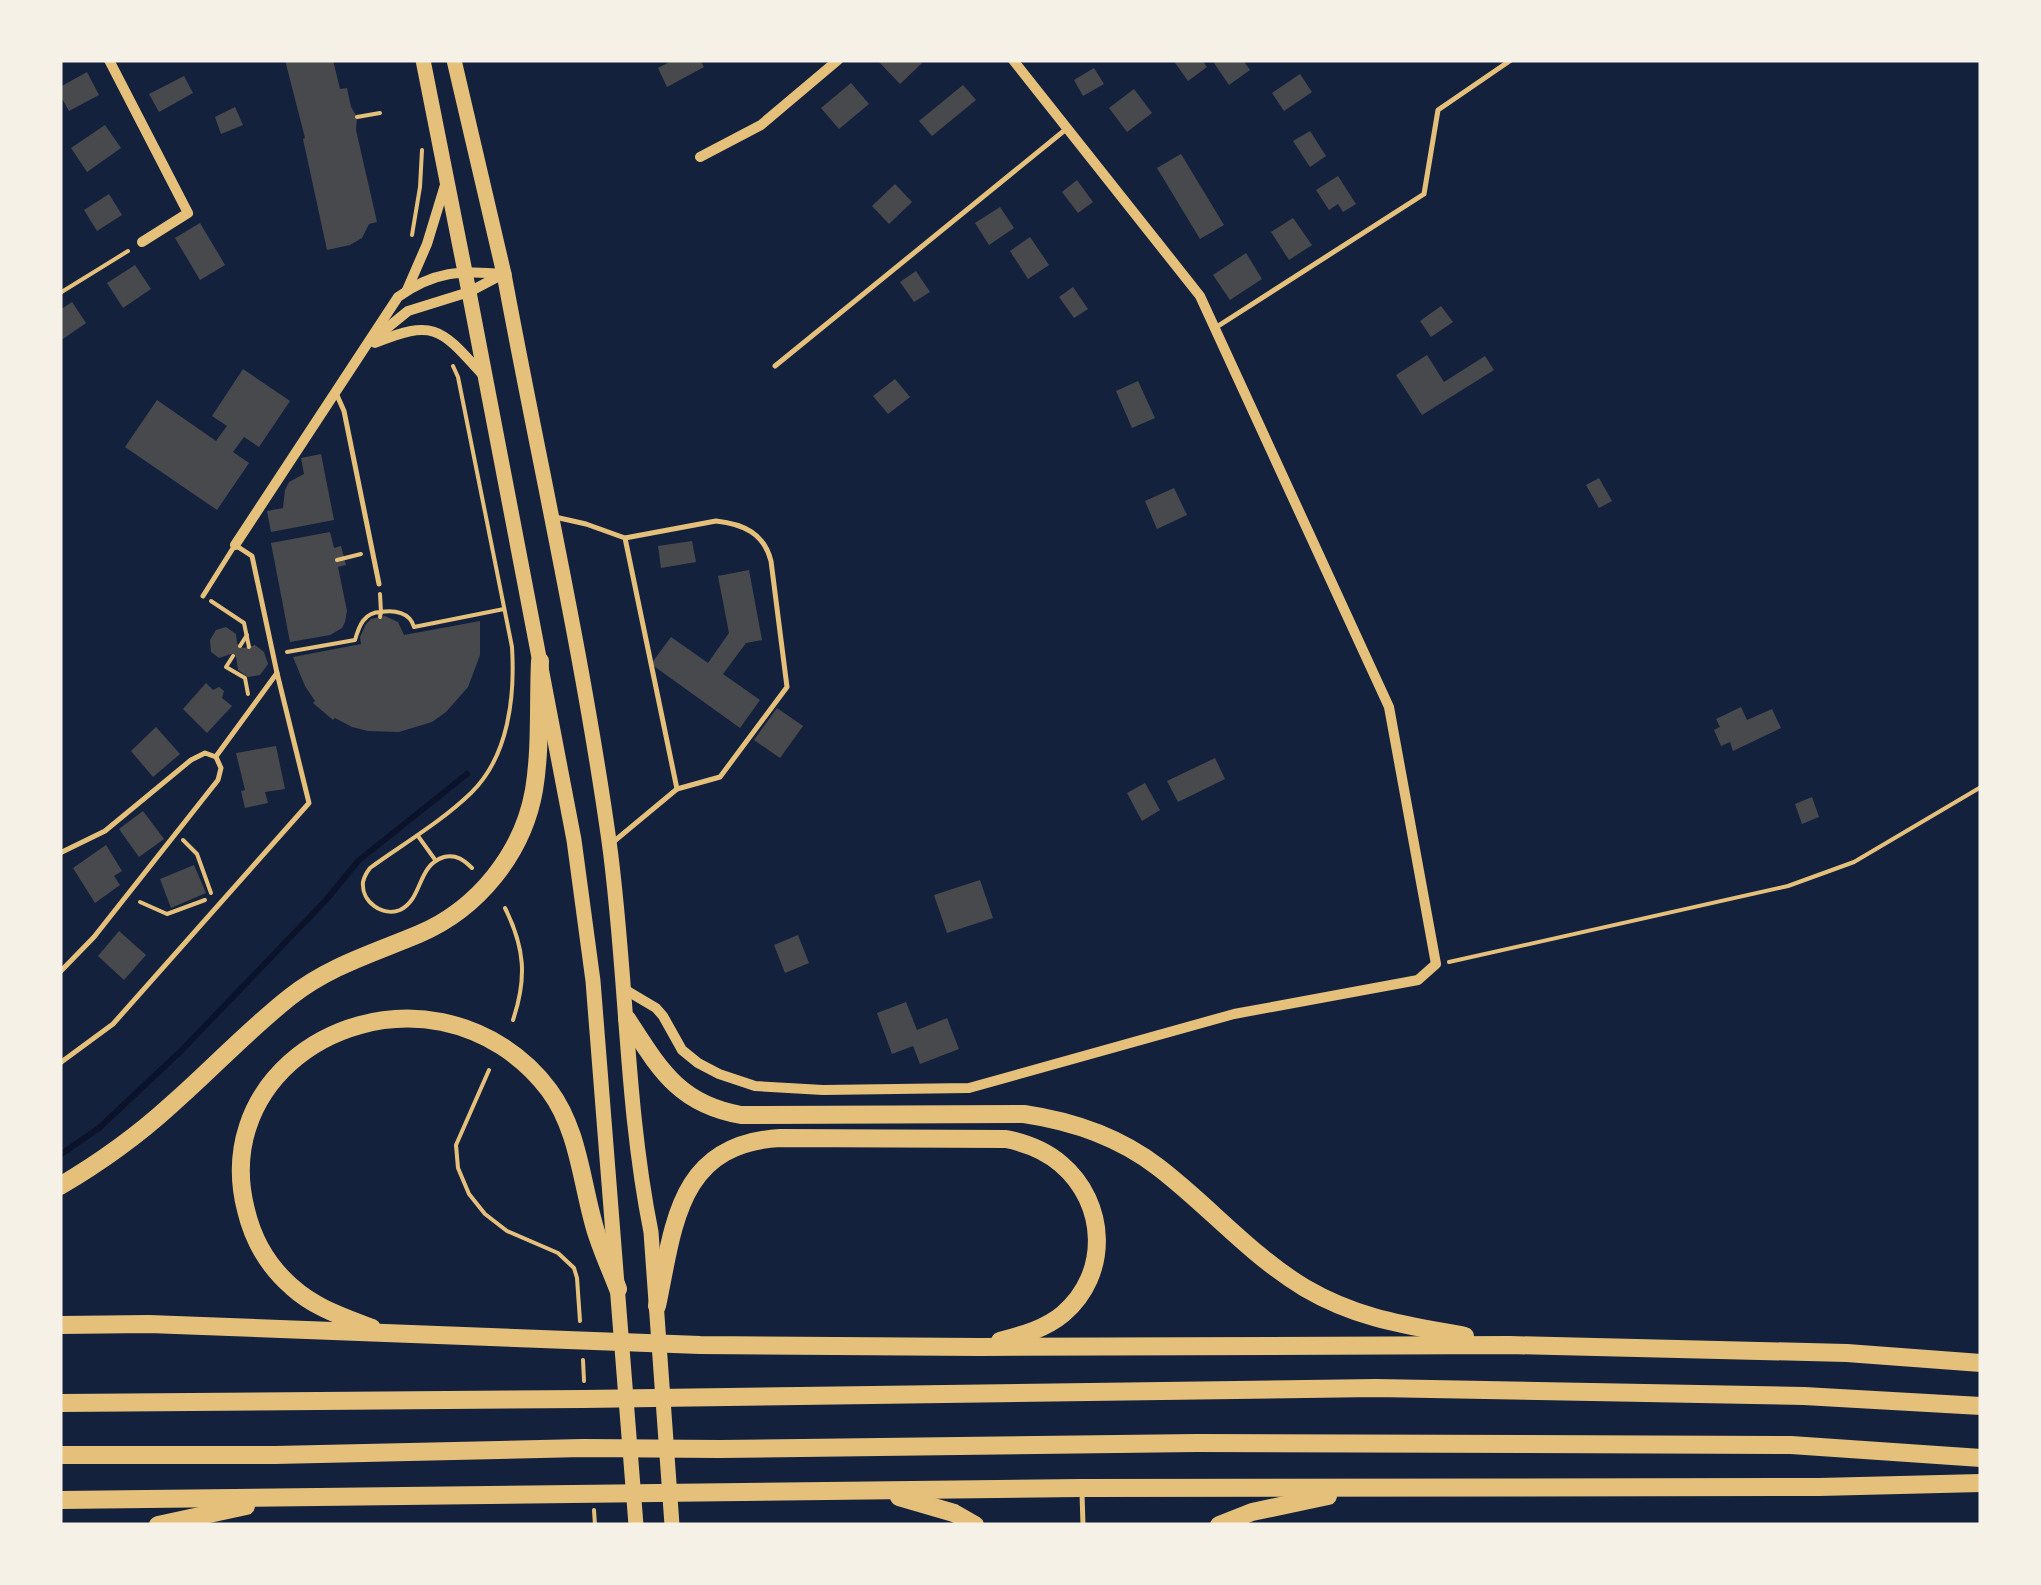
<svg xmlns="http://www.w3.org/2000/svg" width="2041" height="1585" font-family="Figtree,sans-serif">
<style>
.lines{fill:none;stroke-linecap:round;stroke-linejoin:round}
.stream{stroke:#0b132b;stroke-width:6}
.building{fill:#48494c}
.path{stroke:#e5c07b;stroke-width:4}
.service{stroke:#e5c07b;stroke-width:5}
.minor{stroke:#e5c07b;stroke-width:10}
.primary{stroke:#e5c07b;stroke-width:15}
.trunk{stroke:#e5c07b;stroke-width:15}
.motorway{stroke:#e5c07b;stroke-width:18}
</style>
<rect width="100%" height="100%" fill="#14213d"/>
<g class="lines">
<polyline class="stream" points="60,1155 99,1128 181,1051 326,900 358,861 467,774"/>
</g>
<g class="building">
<polygon points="285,60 333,60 340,89 347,88 351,107 357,117 356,130 377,222 369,224 362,238 350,245 327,250 303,139 305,138"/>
<polygon points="673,60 700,60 704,67 667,87 658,68"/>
<polygon points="882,60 918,60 922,63 900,84 879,62"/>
<polygon points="1173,60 1202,60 1207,67 1188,81"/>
<polygon points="1212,60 1243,60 1250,70 1229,85"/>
<polygon points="1094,68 1104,84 1083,96 1074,80"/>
<polygon points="87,72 99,95 69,111 60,95 60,87"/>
<polygon points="1300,74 1312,92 1284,111 1272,93"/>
<polygon points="184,76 193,93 159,112 149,94"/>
<polygon points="851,83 869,104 839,129 821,108"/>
<polygon points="963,85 976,100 932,136 919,121"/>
<polygon points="1134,89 1152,113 1127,132 1109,108"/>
<polygon points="235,107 243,125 221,134 215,117"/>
<polygon points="105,125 121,148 87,172 71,148"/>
<polygon points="1310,131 1326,156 1310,167 1293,141"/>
<polygon points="1181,154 1224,225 1200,239 1157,168"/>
<polygon points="1338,176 1356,204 1343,212 1338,204 1329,210 1316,190"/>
<polygon points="1077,180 1093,202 1078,213 1062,192"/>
<polygon points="895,184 912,202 889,224 872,206"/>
<polygon points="109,194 122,215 97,231 84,210"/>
<polygon points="1000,207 1014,228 989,245 975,223"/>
<polygon points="1293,218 1312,245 1289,260 1271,232"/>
<polygon points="200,223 225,265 200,280 175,238"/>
<polygon points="1030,237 1049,265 1028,279 1010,251"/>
<polygon points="1246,253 1262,279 1230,300 1213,275"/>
<polygon points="135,265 151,289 123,308 107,283"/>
<polygon points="916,271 930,292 914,302 900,282"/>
<polygon points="1073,287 1088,309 1074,318 1059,297"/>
<polygon points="72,302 86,323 60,341 60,310"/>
<polygon points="1441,306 1453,322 1431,337 1420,321"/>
<polygon points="1427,355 1444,382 1485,356 1494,370 1422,415 1396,375"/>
<polygon points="243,369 290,401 259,447 244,437 233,452 249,463 217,510 125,447 157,400 216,441 227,426 212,416"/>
<polygon points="895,379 910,397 888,414 873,396"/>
<polygon points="1138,381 1155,418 1132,428 1116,391"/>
<polygon points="321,454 334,520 271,532 267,511 283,508 285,490 289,482 304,474 301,458"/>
<polygon points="1599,478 1612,501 1599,508 1586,485"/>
<polygon points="1174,488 1187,515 1157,529 1145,501"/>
<polygon points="330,532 334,548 341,546 346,565 338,567 347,611 345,622 342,628 330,635 290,642 271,543"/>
<polygon points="692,541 696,562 661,568 658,546"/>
<polygon points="749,570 762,640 746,643 723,674 760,700 740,728 651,664 671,637 708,663 729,633 718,576"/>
<polygon points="385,616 398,622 404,635 480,621 480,655 468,687 446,712 432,722 399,732 368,731 352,727 335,718 333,720 313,703 315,701 305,686 293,657 361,644 360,637 366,624 371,619"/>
<polygon points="226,627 236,634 237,643 240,646 243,648 255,645 264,652 268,664 260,675 248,677 238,670 236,657 231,654 219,658 211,652 210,640 216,630"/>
<polygon points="206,683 213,690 219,687 224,691 222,698 232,706 207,733 183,709"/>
<polygon points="1741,707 1747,720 1772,709 1781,728 1733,751 1730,742 1721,746 1714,730 1720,727 1716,719"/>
<polygon points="777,708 803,726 780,758 754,740"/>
<polygon points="156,727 180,754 153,777 131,751"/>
<polygon points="276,746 285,789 265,792 268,803 245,808 241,791 245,790 236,753"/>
<polygon points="1215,758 1225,779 1178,802 1167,781"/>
<polygon points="1145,783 1160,810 1142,821 1127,793"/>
<polygon points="1812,797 1819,817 1802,824 1795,804"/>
<polygon points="143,811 164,839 139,857 119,829"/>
<polygon points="106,845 122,871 114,876 120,885 95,903 73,868"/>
<polygon points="194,865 206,893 171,908 160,879"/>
<polygon points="980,880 993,918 947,933 934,895"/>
<polygon points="119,931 146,955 124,980 98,956"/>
<polygon points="798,935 809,963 785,973 774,945"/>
<polygon points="906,1002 917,1030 947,1018 959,1049 920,1064 913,1046 892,1054 877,1013"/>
</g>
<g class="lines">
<g class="path">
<polyline points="357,117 380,113"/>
<polyline points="412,235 420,187 422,150"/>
<polyline points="60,293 128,251"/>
<path d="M 453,366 L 458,377 L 512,647 C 515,696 509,756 471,793 C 441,822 403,844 370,868 C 367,872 364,877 363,882 C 361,902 383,917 400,910 C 423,899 417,865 444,857 C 456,854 464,860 472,868"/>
<polyline points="337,560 361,554"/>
<path d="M 380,594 L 381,612 C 394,610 410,612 414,627 L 504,609"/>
<polyline points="211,601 244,623 249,647"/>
<polyline points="240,646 247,635"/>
<path d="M 287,652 L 355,640 C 359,626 364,612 381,612 L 380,617"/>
<polyline points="233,656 226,667 245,678 248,694"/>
<polyline points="418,836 436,861"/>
<polyline points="183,840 197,854 211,893"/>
<polyline points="140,902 167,914 205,900"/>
<path d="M 505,908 C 525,948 527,978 513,1020"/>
<polyline points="1449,962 1788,886 1854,862 1981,787"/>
<polyline points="489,1070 456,1145 458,1168 469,1194 485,1214 507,1231 558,1253 574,1268 577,1278 580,1321"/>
<polyline points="583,1360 584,1381"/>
<polyline points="594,1510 595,1525"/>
</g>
<g class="service">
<polyline points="1215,328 1424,194 1438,110 1511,60"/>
<polyline points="775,366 1065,130"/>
<polyline points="336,393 344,411 379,584"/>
<polyline points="555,517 586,524 625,538 677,789 612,843"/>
<path d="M 625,538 L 716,521 C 743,524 764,533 771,561 L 787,687 L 720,777 L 677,789"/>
<polyline points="217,755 277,673"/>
<polyline points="60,853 105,831 191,760 205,753 216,757 221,768 218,780 94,937 60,972"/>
<polyline points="60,1063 113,1024 309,803 277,673 252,556 235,545 203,596"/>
<polyline points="1082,1493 1083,1525"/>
</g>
<g class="minor">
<polyline points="109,60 188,213 142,242"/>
<polyline points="700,157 761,125 838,60"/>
<polyline points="407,290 427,244 445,185"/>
<polyline points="376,337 408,311 469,292 503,274"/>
<path d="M 375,343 C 435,318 441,329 483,375"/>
<path d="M 235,545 L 398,297 C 434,271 461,270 504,274"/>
<polyline points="624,989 656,1008 663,1016 682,1050 698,1063 719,1074 755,1086 823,1090 969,1088 1234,1014 1418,980 1436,964 1389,707 1200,296 1013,60"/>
</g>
<g class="primary">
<polyline points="423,60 469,292"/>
<polyline points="454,60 504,274"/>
</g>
<g class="trunk">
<path d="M 504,274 C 539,463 582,650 609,841 C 627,971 625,1103 651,1232 L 672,1525"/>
<polyline points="469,292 574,840 593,981 636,1525"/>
</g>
<g class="motorway">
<path d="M 627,1019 C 659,1068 678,1104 741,1115 L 1024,1114 C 1072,1121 1119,1137 1158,1167 C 1208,1205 1250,1255 1305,1288 C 1358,1319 1406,1325 1465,1336"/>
<path d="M 60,1186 C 99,1163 137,1136 171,1105 C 211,1070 248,1030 290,997 C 329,966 374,953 419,934 C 478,909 523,853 534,790 C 541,748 538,703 540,661"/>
<path d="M 657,1306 C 674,1226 677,1144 780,1138 L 1006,1139 C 1026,1143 1045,1150 1061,1164 C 1107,1203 1110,1274 1063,1314 C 1045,1329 1022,1335 1000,1341"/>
<polyline points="60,1325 149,1324 700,1345 980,1347 1510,1345 1847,1353 1981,1363"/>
<path d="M 372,1328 C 344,1317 315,1308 292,1287 C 269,1267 253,1240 246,1210 C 215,1090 329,1000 442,1022 C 485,1031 523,1055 549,1090 C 578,1129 581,1179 594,1225 C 600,1247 610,1268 618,1289"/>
<polyline points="60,1403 583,1399 1376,1388 1804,1396 1981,1406"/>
<polyline points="60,1455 275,1455 583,1448 720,1449 1197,1443 1791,1445 1981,1458"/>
<polyline points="899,1497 954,1513 975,1525"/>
<polyline points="60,1500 1081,1488 1819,1487 1981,1483"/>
<polyline points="158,1525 246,1506"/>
<polyline points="1219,1525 1252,1512 1328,1496"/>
</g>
</g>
<rect width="2041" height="1585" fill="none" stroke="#f6f1e7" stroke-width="125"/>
</svg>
